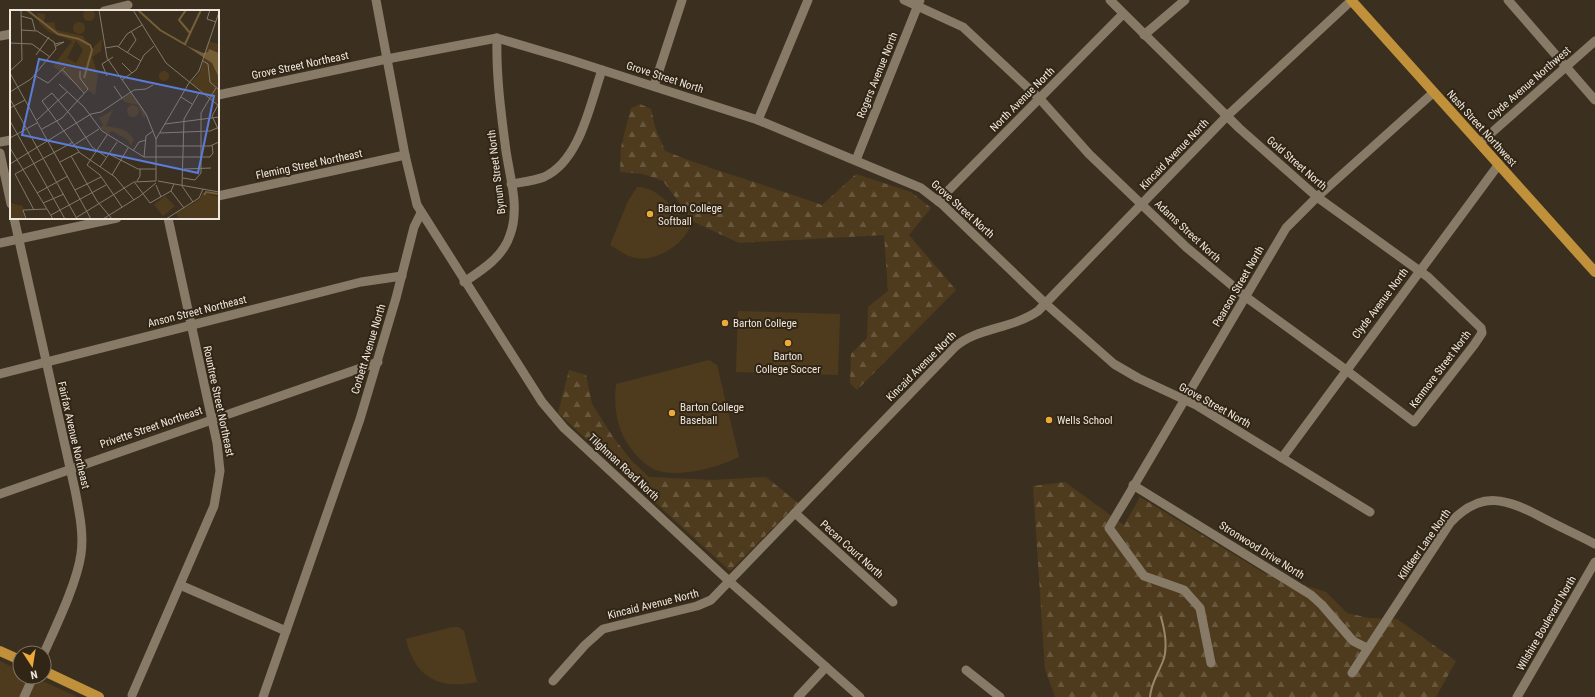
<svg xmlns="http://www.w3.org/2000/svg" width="1595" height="697" font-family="'Roboto Condensed',sans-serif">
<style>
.forest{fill:url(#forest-firs)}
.park{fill:#4e3b1d}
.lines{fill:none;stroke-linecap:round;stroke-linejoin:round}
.stream{stroke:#9a876a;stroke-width:2}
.minor{stroke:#877a67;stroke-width:9}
.major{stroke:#c0913a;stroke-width:10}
.poi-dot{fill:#ebaa39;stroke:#312615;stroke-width:1.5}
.labels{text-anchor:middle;stroke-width:4;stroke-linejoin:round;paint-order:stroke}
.street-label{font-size:11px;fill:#efe7dd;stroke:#312615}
.poi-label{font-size:11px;fill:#efe7dd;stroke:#312615;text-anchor:start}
.inset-river{fill:none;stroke:#765e39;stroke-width:2}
.inset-road{fill:none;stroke:#83796b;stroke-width:1}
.view{fill:#5c7cda;fill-opacity:0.15;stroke:#5c7cda;stroke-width:2}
.inset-edge{fill:none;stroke:#efe7dd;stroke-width:2}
</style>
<defs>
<pattern id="forest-firs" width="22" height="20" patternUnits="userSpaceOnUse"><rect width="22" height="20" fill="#4e3b1d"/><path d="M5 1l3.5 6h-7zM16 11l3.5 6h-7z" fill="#68573d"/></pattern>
</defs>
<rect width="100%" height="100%" fill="#3b301f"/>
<g class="forest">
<path d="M 640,104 L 651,109 L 655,127 L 665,151 C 717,172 770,186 822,205 L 856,174 L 911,192 L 931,208 L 909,235 L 956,290 L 857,390 L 850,383 L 851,354 L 867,338 L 868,307 L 888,291 L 884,235 L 739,243 L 694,222 L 663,181 L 643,174 L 620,172 L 621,147 L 631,108 Z"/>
<polygon points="569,370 586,375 592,404 613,437 631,460 649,477 713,480 766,477 798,503 730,571 558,413"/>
<polygon points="1065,482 1124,525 1140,497 1264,573 1326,592 1347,613 1369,618 1397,619 1456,661 1436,697 1055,697 1045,669 1033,486"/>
</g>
<g class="park">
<path d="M 637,187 C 659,186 676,213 690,227 C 682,246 653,264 632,257 C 625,255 617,249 610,245 L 628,201 Z"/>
<polygon points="738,311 840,314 838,375 736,372"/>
<path d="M 709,360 L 717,365 L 739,457 C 715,468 682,478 655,470 C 649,467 643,462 638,457 C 618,436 613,412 616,384 Z"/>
<path d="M 452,627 L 458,627 L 464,631 L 477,682 C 439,690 415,678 406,639 Z"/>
<polygon points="0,661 20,671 20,677 33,677 78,697 0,697"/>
</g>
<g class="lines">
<path class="stream" d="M 1150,697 C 1151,683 1158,674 1163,661 C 1168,648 1165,631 1161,617"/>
<g class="minor">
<polyline points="376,0 405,155 417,205 542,402 564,428 730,582 860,697"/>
<polyline points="904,0 963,27 1040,99 1089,154 1186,247 1246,297 1346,370 1414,422 1474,345 1482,333 1481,328 1428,277 1317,197 1239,128 1110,0"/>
<polyline points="1508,0 1595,100"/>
<polyline points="104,11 128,5"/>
<polyline points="1144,35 1185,0"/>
<polyline points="0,36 11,34"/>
<polyline points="654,86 682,0"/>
<polyline points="218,95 387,59 497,38 568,59 758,120 921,188 943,205 1046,304 1114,364 1138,378 1196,405 1370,512"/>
<polyline points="758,120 808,0"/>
<polyline points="0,142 11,140"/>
<polyline points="1480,143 1595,41"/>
<polyline points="0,153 11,204"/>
<polyline points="856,160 920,0"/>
<path d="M 511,184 C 522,182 534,181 544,177 C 580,161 590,104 602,70"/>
<polyline points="218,196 405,155"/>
<polyline points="938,201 1123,14"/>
<path d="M 14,218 L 75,490 C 79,511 84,533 81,554 C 77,583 56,626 44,653"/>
<polyline points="0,243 117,218"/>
<path d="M 464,282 C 482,270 503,257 510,235 C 520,208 510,178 506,151 C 501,113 496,76 497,38"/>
<polyline points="0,374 361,282 402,276"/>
<polyline points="1282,458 1499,164"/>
<polyline points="1133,485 1311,595 1322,605 1353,641 1367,648"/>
<polyline points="0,494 378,362"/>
<polyline points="795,513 893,602"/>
<polyline points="180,585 286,631"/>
<polyline points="1211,663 1200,608 1184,590 1144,576 1109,528 1286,228 1317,197 1434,92"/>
<polyline points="966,670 1000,697"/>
<path d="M 1352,673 L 1450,523 C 1481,489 1508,499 1543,518 C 1560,527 1578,535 1595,544"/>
<path d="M 553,681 L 585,645 L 603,629 L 697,606 L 711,600 L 955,347 C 976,328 1012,329 1038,311 L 1227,116 L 1352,0"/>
<polyline points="132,695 214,506 220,471 217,443 168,218"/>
<polyline points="24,697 33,677"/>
<polyline points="263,697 360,419 396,298 414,227 421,213"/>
<polyline points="798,697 826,667"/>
<polyline points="1517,697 1595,562"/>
</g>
<g class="major">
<polyline points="1351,0 1595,272"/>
<polyline points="0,651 20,660"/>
<polyline points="44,671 99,697"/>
</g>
</g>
<g class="poi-dot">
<circle cx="650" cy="214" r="4"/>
<circle cx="725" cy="323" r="4"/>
<circle cx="788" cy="343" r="4"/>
<circle cx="672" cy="413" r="4"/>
<circle cx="1049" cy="420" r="4"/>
</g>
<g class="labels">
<g class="street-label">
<text transform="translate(300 65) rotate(-12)" y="4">Grove Street Northeast</text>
<text transform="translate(877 75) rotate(-68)" y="4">Rogers Avenue North</text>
<text transform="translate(665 77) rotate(18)" y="4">Grove Street North</text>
<text transform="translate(1529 83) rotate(-41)" y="4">Clyde Avenue Northwest</text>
<text transform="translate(1022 99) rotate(-45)" y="4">North Avenue North</text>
<text transform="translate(1482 128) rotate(48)" y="4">Nash Street Northwest</text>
<text transform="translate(1174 154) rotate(-46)" y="4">Kincaid Avenue North</text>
<text transform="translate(1297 163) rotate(41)" y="4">Gold Street North</text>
<text transform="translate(309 164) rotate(-12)" y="4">Fleming Street Northeast</text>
<text transform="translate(496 172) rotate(-97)" y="4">Bynum Street North</text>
<text transform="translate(963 209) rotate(42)" y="4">Grove Street North</text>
<text transform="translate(1188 231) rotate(43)" y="4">Adams Street North</text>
<text transform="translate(1238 286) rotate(-60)" y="4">Pearson Street North</text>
<text transform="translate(1380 303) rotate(-53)" y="4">Clyde Avenue North</text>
<text transform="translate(197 311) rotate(-14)" y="4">Anson Street Northeast</text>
<text transform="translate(368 349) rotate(-73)" y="4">Corbett Avenue North</text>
<text transform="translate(921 366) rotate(-45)" y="4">Kincaid Avenue North</text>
<text transform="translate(1440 369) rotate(-53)" y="4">Kenmore Street North</text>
<text transform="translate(219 401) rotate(78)" y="4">Rountree Street Northeast</text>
<text transform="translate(1215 405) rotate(29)" y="4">Grove Street North</text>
<text transform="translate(151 427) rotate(-19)" y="4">Privette Street Northeast</text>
<text transform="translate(74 435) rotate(77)" y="4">Fairfax Avenue Northeast</text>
<text transform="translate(624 467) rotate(43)" y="4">Tilghman Road North</text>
<text transform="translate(1424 544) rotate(-55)" y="4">Killdeer Lane North</text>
<text transform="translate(852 549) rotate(42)" y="4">Pecan Court North</text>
<text transform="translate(1262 550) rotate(32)" y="4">Stronwood Drive North</text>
<text transform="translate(653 604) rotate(-14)" y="4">Kincaid Avenue North</text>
<text transform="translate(1546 623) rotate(-60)" y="4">Wilshire Boulevard North</text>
</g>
<g class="poi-label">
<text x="658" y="212">Barton College<tspan x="658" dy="13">Softball</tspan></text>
<text x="733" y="327">Barton College</text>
<text x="788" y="360" text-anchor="middle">Barton<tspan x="788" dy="13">College Soccer</tspan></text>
<text x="680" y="411">Barton College<tspan x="680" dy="13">Baseball</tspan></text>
<text x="1057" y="424">Wells School</text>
</g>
</g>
<g transform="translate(10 10)">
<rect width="209" height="209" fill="#3b301f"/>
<path d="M 27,3 L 35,4 L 34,13 L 44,12 L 46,20 L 73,26 L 81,40 L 92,29 L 91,41 L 82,47 L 88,65 L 85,85 L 76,79 L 74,81 L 43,56 L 62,31 L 39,22 L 29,13 ZM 66,31 L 73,40 L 66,53 L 57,48 ZM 121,83 L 136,104 L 134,109 L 128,95 L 115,92 L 112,89 ZM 103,100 L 96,116 L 112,119 L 117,122 L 124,129 L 121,136 L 118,130 L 102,121 L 98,124 L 90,118 L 93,115 L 89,108 Z" fill="#4e3b1d" fill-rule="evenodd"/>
<path d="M 193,183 L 209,187 L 209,209 L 169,209 L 166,203 L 189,190 Z" fill="#4e3b1d"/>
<path d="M73 5a6 6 0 1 1 12 0a6 6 0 1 1-12 0ZM63 18a6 6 0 1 1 12 0a6 6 0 1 1-12 0ZM 198,31 L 209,34 L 209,95 L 181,73 L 190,62 ZM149 66a5 5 0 1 1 10 0a5 5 0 1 1-10 0ZM117 101a6 6 0 1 1 12 0a6 6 0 1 1-12 0ZM 155,186 L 165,196 L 153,206 L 144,195 ZM 0,193 L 13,196 L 14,209 L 0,209 Z" fill="#4e3b1d"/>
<path d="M 175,35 L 193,43 L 198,42 L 199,39 L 209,43 L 209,68 L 202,53 Z" fill="#765e39"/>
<path class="inset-river" d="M 17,0 L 48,24 L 69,29 L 80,35 L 82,40 L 74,68M 128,0 L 150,20 L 176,35M 176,0 L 169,10 L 180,23M 175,34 L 191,0M 194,185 L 196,182 L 209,184"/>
<path class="inset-road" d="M 89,0 L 97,48 L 136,104 L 146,129M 123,0 L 156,53 L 209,96M 200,0 L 197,9 L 206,12M 11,6 L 22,9 L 25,20M 0,33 L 22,34 L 40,47M 45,34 L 54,32 L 46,36M 108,37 L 117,24 L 132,15M 95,38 L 107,36 L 131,51M 117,43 L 126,30 L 121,21M 26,45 L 39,27M 193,51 L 198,54 L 200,72 L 209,80M 112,53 L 122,63M 52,59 L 74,83M 0,61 L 12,50 L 11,0M 0,63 L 81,209M 24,65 L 38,73 L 55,57M 97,66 L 92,54 L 103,47M 112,70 L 126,60 L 134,45 L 144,36M 49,74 L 74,97 L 92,121 L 134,147 L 200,147 L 203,143 L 202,135M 104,76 L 112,88M 0,82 L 21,69 L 46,39 L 44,32 L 27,21 L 11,20M 171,87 L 182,94M 0,89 L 66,207M 208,95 L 202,106 L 209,121M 0,98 L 15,90M 27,110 L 57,82M 0,111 L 55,209M 155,114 L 209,107M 32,119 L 52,108 L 78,79 L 70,68 L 70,61M 150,123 L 200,121 L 207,118M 97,125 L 77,155 L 90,165 L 112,197M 0,128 L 27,113M 64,135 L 89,119M 147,136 L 200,136 L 209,132M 0,138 L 43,209M 123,141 L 129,132 L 136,130M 99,144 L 128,159 L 146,159M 61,146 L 87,191 L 102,209M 96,147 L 82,137 L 63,108 L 42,83 L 32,91 L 70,143 L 105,167 L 124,190M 134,147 L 136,126 L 143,121M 50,152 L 69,142M 0,154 L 81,104 L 91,102 L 124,80 L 136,79 L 143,75M 90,157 L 107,132M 174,159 L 201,158M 102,165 L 118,138M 173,168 L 185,170 L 191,163 L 191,103 L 206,78M 127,171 L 130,166 L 130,159M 146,171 L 146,129 L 179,73 L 189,61 L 209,2M 148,171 L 209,182M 125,173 L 140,193 L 161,181 L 164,174M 146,175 L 151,187M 65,180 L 91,167M 161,181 L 174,198M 27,183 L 58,166M 183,192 L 172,176 L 174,109 L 189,83M 33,193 L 54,184M 24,200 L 5,164 L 63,132M 41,205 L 96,175M 16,209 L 13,200 L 37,199M 64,209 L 124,172 L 146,171M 93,209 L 130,186 L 146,173M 156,209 L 189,188 L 193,179"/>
<path class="view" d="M 29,49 L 204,86 L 188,163 L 12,125 Z"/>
<rect width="209" height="209" class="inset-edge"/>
</g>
<g transform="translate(32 665) rotate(168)"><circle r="19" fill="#312615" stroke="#7d7365"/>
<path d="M0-3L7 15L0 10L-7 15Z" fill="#ebaa39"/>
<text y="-6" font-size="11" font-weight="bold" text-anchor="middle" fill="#efe7dd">N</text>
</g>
</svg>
